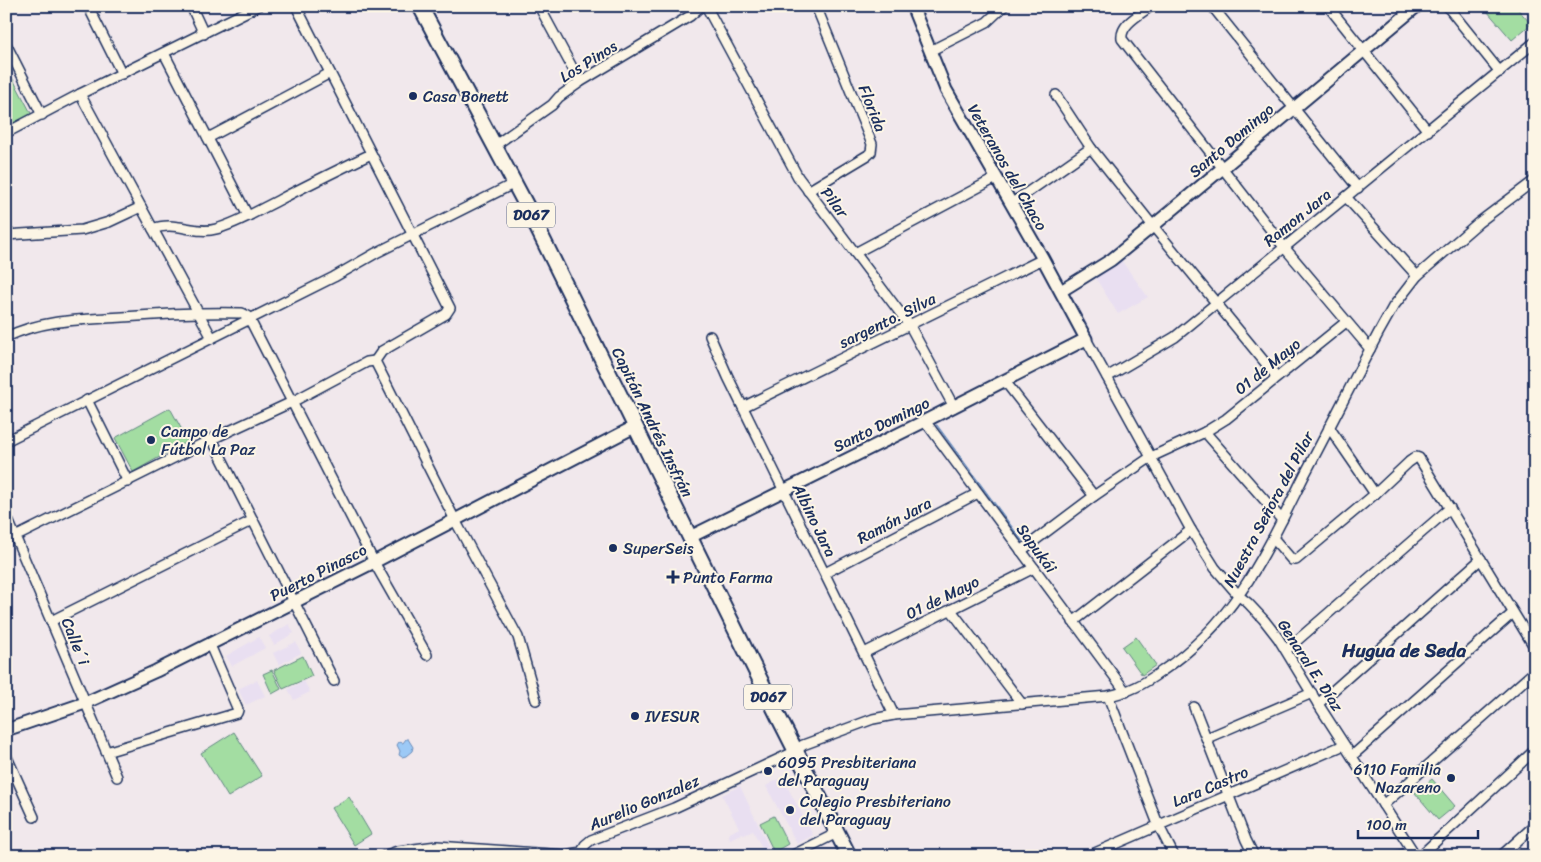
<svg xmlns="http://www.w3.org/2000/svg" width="1541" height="862" font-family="Sriracha,sans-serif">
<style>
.built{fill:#e9dff1}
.green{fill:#a3dda2;stroke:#5f8680}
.water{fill:#9cc9f6;stroke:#688bb9}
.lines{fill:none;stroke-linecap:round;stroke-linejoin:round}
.minor-casing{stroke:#1b2f5e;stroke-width:12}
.tertiary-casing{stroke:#1b2f5e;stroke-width:15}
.primary-casing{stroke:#1b2f5e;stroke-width:18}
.minor{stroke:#fcf5e5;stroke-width:9}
.tertiary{stroke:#fcf5e5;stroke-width:11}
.primary{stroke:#fcf5e5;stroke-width:14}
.poi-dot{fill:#1b2f5e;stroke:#fcf5e5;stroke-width:2}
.labels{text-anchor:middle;stroke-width:4;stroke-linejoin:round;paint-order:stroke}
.shield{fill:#fcf5e5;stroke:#5e6a86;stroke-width:1}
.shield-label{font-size:15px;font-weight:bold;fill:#1b2f5e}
.street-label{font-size:16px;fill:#1b2f5e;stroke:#fcf5e5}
.poi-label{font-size:16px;fill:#1b2f5e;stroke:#fcf5e5;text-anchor:start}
.quarter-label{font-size:19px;font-weight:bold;fill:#1b2f5e;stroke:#fcf5e5}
</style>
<rect width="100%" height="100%" fill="#f1e8ec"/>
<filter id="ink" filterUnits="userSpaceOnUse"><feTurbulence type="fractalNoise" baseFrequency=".02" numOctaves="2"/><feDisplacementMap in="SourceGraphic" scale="10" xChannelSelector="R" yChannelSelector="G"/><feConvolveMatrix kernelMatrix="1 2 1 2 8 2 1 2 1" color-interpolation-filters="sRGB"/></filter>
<g filter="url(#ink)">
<g class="built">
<polygon points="1121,260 1148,297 1118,314 1095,277"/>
<polygon points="289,624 294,633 274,645 269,636"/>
<polygon points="259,637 265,648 232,666 226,656"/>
<polygon points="296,642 301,653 279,665 273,653"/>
<polygon points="257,680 265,696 246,705 238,689"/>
<polygon points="304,681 310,692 294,700 288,689"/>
<polygon points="782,777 813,835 797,844 766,786"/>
<polygon points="740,786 771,852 766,855 753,831 744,835 743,833 730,839 728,834 739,828 722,795"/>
</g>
<g class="green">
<polygon points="1493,6 1515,6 1531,24 1512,40 1487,11"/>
<polygon points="6,66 32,115 6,128"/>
<polygon points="170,408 188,441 133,472 115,438"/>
<polygon points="1136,637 1156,665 1142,675 1122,647"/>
<polygon points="303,656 312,676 283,689 274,670"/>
<polygon points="272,670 281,689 272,694 263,674"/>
<polygon points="234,732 262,776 228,797 201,753"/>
<polygon points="1432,779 1455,806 1438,820 1415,793"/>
<polygon points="349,797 371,834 354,845 331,808"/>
<polygon points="774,816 788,844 774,852 760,823"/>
</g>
<g class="water">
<polygon points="936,425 937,425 1024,543 1023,543"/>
<polygon points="406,739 408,739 413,747 412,751 406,756 402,757 399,755 400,751 397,745 399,742 403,743"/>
</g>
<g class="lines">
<g class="minor-casing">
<g id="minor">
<polyline points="88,6 122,74"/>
<polyline points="191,6 204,34"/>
<polyline points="296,6 450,308 446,314 382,351 375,361"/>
<polyline points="539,6 580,82"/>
<polyline points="706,6 798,177 910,326 954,407"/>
<path d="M 1151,6 C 1141,14 1120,24 1122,39 L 1284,247 L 1370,349"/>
<polyline points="1212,6 1358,188"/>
<polyline points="1328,6 1428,131"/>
<polyline points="1447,6 1500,72"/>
<polyline points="6,44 42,115"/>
<polyline points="930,51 987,22 1004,6"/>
<polyline points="164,53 248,216"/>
<polyline points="80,94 212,338"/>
<polyline points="1056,95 1091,148 1153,226 1277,377"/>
<polyline points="6,133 80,94 258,6"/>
<polyline points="208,138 330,73"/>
<polyline points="494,146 552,105 559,97 580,82 690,16 701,6"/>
<polyline points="808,191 868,155 871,152 872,144 816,6"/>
<polyline points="1346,197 1417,276"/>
<polyline points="1011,204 1091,148"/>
<path d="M 153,229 C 174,220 195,235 216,229 C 238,223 259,210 279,200 C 309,184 340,169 371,154"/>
<polyline points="6,235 82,230 109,222 141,207"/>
<polyline points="855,253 996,178"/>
<polyline points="710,336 728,377 894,715"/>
<path d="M 6,337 C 45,319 80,320 123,317 C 162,314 202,312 242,313 L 248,316 L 374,562 L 427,655"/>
<polyline points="1086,339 1191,530 1215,568 1239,596 1248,603 1264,620 1278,638 1318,704 1416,856"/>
<polyline points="375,361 455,520 518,637 536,700"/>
<polyline points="1107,377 1175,337 1535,42"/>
<polyline points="1004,380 1094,496"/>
<polyline points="87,400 128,482"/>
<polyline points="743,407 1043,259"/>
<polyline points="925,421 1126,692"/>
<polyline points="1329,427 1375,494"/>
<polyline points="1205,432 1282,520"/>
<polyline points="6,441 334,277 376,253 515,183"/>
<polyline points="6,515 117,777"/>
<polyline points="15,537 212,439"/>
<polyline points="1273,538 1292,560 1296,560 1375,494 1409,462 1416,457 1419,458 1535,648"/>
<polyline points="1021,551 1094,496 1151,457 1205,432 1226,419 1346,322"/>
<polyline points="825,573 978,493"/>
<polyline points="951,610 1022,704"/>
<polyline points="51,621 253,520"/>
<polyline points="1073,622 1191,530"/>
<polyline points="1286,650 1450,508"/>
<polyline points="864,653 1034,568"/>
<polyline points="334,681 212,439 292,402 367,362 375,361"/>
<polyline points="1108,696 1158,824 1174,856"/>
<polyline points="1318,704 1481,559"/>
<polyline points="1194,707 1246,840 1254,856"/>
<polyline points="1207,738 1312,693"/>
<polyline points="106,752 237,713 238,710 210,645"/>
<polyline points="6,755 34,817"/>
<polyline points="1352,756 1513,613"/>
<polyline points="1383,805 1535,671"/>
<path d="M 384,856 L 398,851 L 437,846 L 564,855 L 582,852 L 585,845 L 591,840 L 674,808 L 796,751 L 803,745 L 873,719 L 894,715 L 1108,696 C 1129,692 1144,684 1162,671 C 1236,622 1267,550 1305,474 C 1330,427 1354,379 1379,332 L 1393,307 L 1417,276 L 1478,223 L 1535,180"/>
<polyline points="791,856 837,833"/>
<polyline points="1088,856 1344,745"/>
<polyline points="1397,856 1413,852"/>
<polyline points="1420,856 1535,750"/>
<polyline points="1501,856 1535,825"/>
</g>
</g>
<g class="tertiary-casing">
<g id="tertiary">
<polyline points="1061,291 1111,260 1153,226 1417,6"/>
<polyline points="690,537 925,421 1086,339 1043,259 946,90 912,6"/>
<polyline points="6,730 85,703 156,671 374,562 636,426"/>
</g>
</g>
<g class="primary-casing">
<polyline id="primary" points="420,6 526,205 780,720 849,856"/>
</g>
<use href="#minor" class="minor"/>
<use href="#tertiary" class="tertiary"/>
<use href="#primary" class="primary"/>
</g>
</g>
<g class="poi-dot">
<circle cx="413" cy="96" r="5"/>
<circle cx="151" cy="440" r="5"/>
<circle cx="613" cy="548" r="5"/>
<path d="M670.5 569.5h5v5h5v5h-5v5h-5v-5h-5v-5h5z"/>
<circle cx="635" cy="716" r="5"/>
<circle cx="768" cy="771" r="5"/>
<circle cx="1451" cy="778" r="5"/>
<circle cx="790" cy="810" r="5"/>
</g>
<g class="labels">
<g class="shield">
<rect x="507" y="202.5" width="48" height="25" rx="4"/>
<rect x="744" y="684.5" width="48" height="25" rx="4"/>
</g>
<g class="shield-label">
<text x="531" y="220">D067</text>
<text x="768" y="702">D067</text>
</g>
<g class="street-label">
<text transform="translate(588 61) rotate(-32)" y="6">Los Pinos</text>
<text transform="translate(873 108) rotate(68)" y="6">Florida</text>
<text transform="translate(1231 140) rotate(-40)" y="6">Santo Domingo</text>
<text transform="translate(1008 167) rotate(60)" y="6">Veteranos del Chaco</text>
<text transform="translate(835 202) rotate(52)" y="6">Pilar</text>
<text transform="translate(1297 217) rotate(-39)" y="6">Ramon Jara</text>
<text transform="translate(887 320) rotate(-26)" y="6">sargento. Silva</text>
<text transform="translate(1267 366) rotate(-39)" y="6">01 de Mayo</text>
<text transform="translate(653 422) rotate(64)" y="6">Capitán Andrés Insfrán</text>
<text transform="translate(881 424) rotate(-26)" y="6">Santo Domingo</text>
<text transform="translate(1268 509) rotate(-62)" y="6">Nuestra Señora del Pilar</text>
<text transform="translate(815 520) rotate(64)" y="6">Albino Jara</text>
<text transform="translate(894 520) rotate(-28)" y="6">Ramón Jara</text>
<text transform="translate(1037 548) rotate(54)" y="6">Sapukái</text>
<text transform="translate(318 572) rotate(-27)" y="6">Puerto Pinasco</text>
<text transform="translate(942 597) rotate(-26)" y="6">01 de Mayo</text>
<text transform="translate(76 641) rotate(68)" y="6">Calle´i</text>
<text transform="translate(1311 665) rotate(57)" y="6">Genaral E. Díaz</text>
<text transform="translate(1210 786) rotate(-23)" y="6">Lara Castro</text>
<text transform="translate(644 802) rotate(-23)" y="6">Aurelio Gonzalez</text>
</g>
<g class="poi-label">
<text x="423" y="102">Casa Bonett</text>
<text x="161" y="437">Campo de<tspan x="161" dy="18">Fútbol La Paz</tspan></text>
<text x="623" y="554">SuperSeis</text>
<text x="683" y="583">Punto Farma</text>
<text x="645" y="722">IVESUR</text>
<text x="778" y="768">6095 Presbiteriana<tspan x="778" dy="18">del Paraguay</tspan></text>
<text x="1441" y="775" text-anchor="end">6110 Familia<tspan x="1441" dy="18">Nazareno</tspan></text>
<text x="800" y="807">Colegio Presbiteriano<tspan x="800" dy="18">del Paraguay</tspan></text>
</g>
<g class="quarter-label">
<text x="1404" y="657">Hugua de Seda</text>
</g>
</g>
<rect width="1541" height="862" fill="none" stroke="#fcf5e5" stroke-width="25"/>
<rect x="12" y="12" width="1516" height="837" fill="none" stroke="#1b2f5e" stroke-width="2" filter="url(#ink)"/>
<path d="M1358 830v8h120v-8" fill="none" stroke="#1b2f5e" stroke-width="2.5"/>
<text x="1366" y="830" font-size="15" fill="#1b2f5e" stroke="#fcf5e5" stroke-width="4" paint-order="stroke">100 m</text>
</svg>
